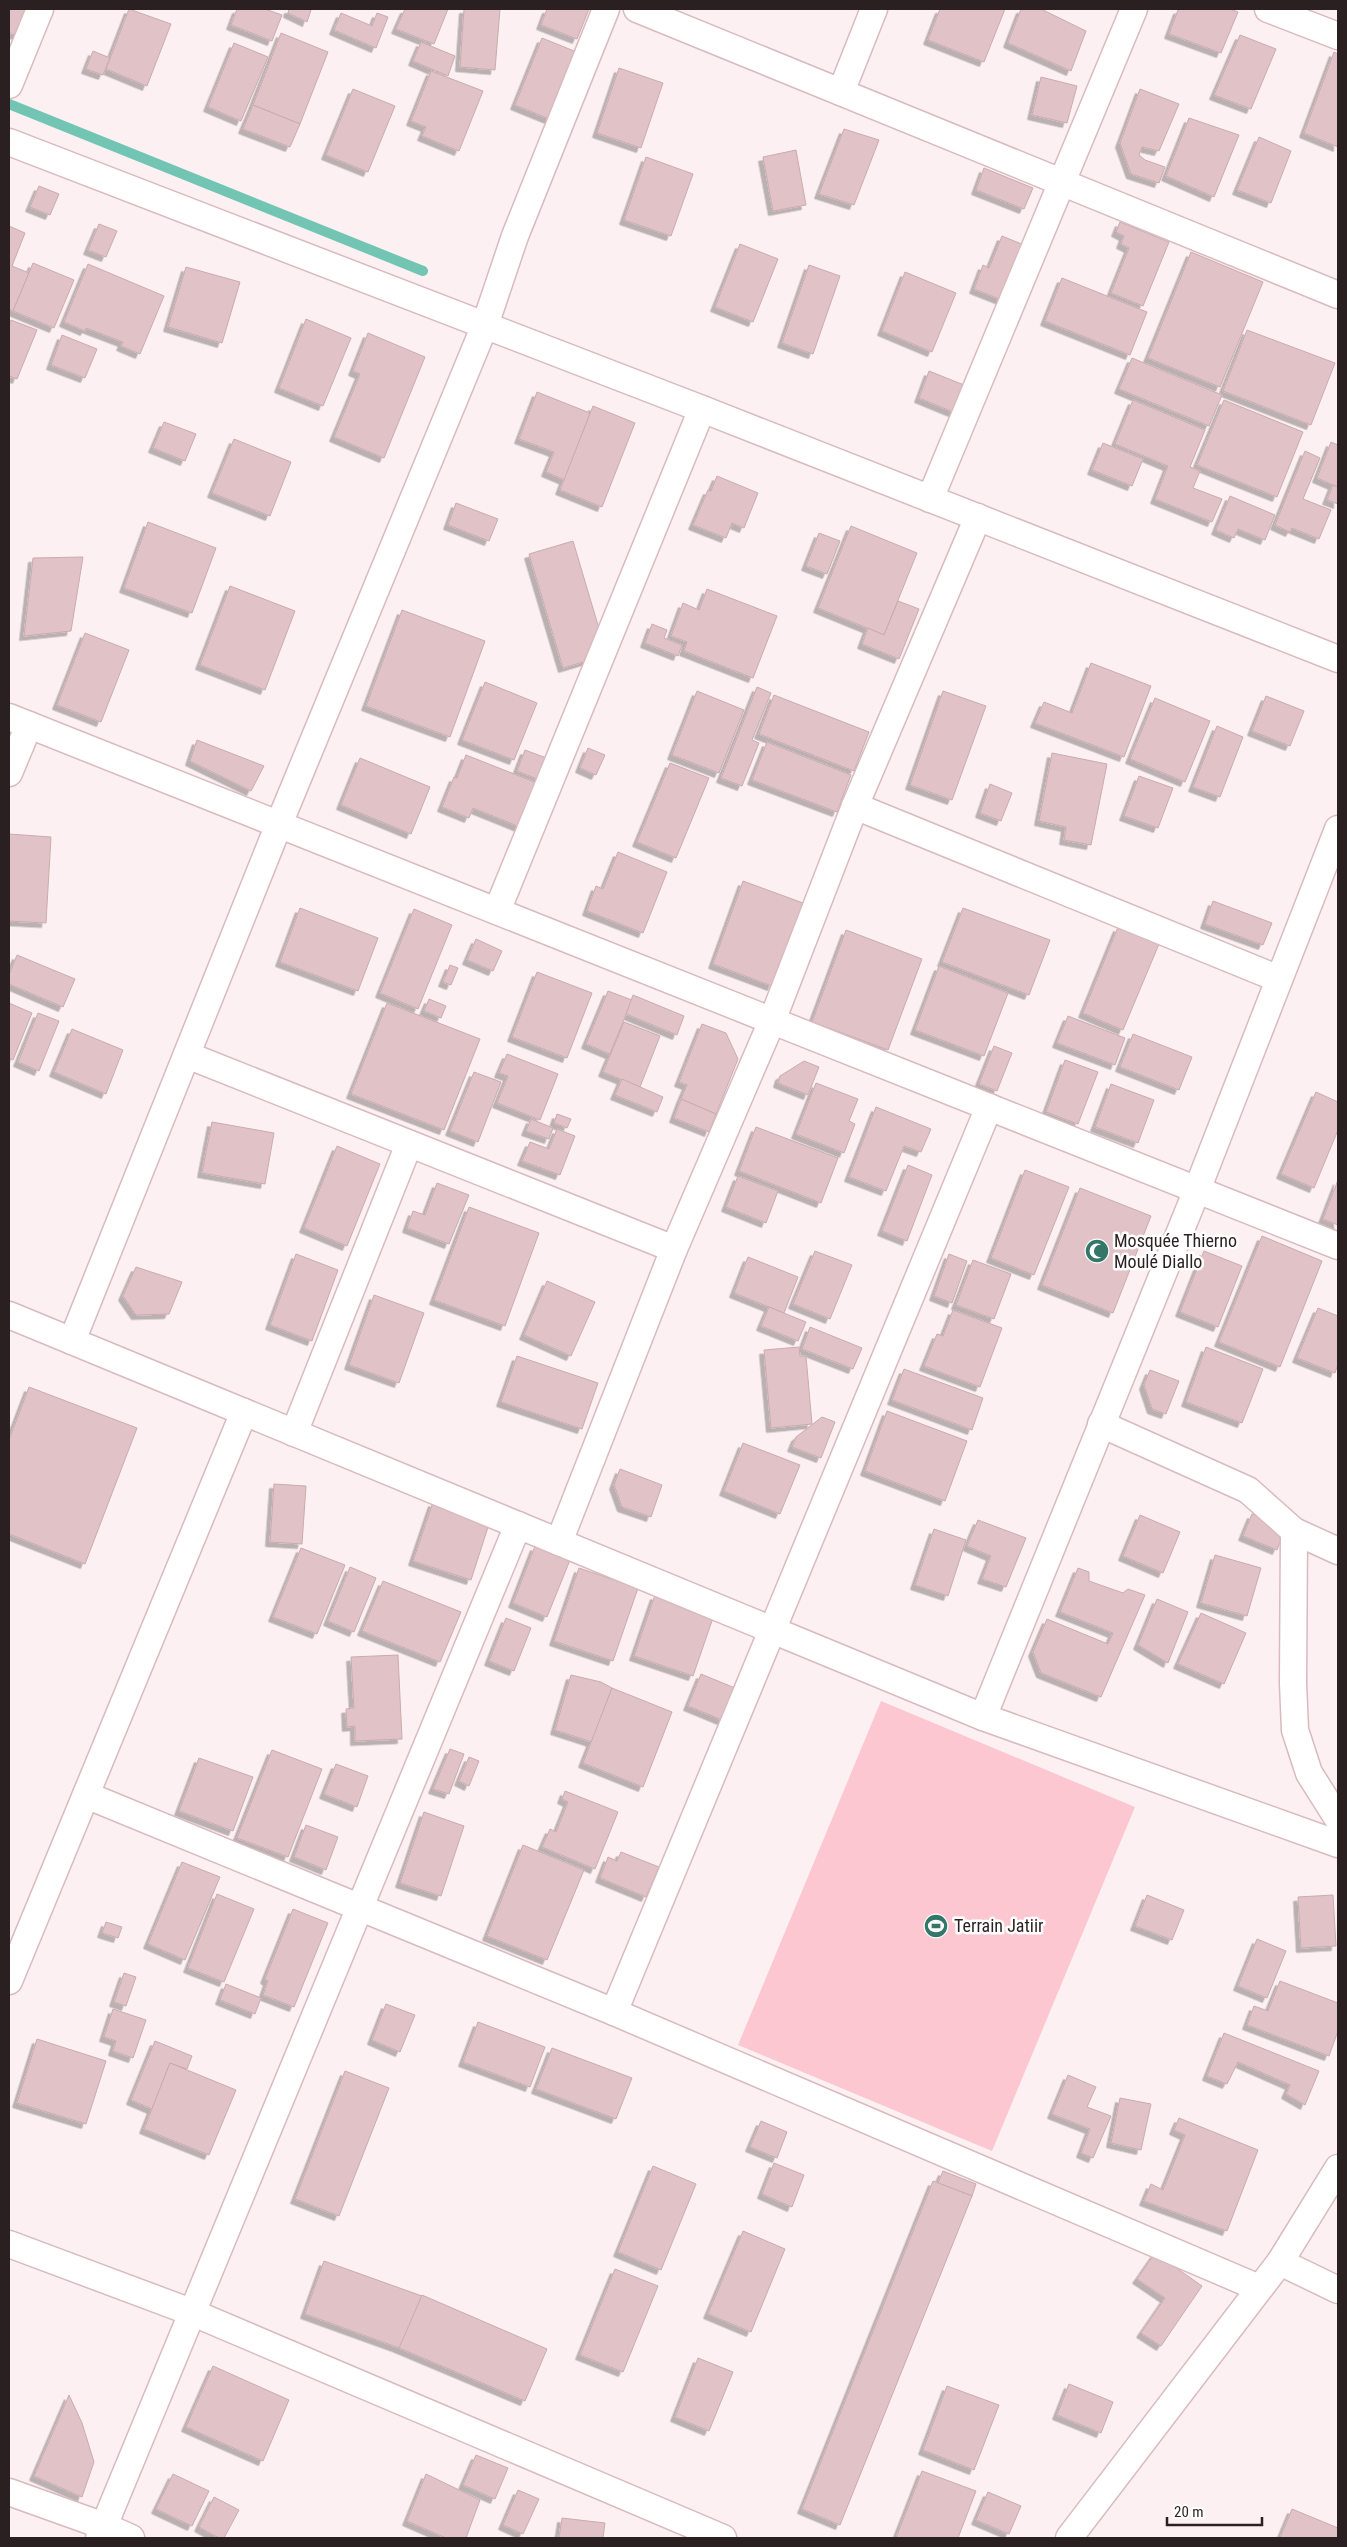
<svg xmlns="http://www.w3.org/2000/svg" width="1347" height="2547" font-family="'Roboto Condensed',sans-serif">
<style>
.green{fill:#fcc7d0}
.lines{fill:none;stroke-linecap:round;stroke-linejoin:round}
.stream{stroke:#71c5b2;stroke-width:10}
.building{fill:#e1c2c6;stroke:#c9abaf;filter:url(#shadow)}
.street-casing{stroke:#d9babf;stroke-width:29}
.street{stroke:#fff;stroke-width:26}
.labels{text-anchor:middle;stroke-width:5;stroke-linejoin:round;paint-order:stroke}
.poi-label{font-size:18px;fill:#2a1f21;stroke:#fff;text-anchor:start}
</style>
<defs>
<filter id="shadow"><feDropShadow dx="-4.5" dy="4.5" stdDeviation="0" flood-color="#0004"/></filter>
</defs>
<rect width="100%" height="100%" fill="#fdf0f2"/>
<polygon class="green" points="881,1701 1135,1807 992,2151 738,2045"/>
<g class="lines">
<polyline class="stream" points="9,104 423,271"/>
</g>
<g class="building">
<polygon points="9,9 32,9 22,35 9,34"/>
<polygon points="129,9 171,24 147,86 106,69"/>
<polygon points="237,9 265,9 282,15 272,41 231,25"/>
<polygon points="289,9 307,9 311,10 307,22 288,13"/>
<polygon points="405,9 448,9 434,44 396,29"/>
<polygon points="464,9 500,9 495,70 460,67"/>
<polygon points="547,9 589,9 577,39 541,25"/>
<polygon points="940,9 1005,9 984,62 928,40"/>
<polygon points="1021,9 1041,9 1086,31 1071,71 1008,43"/>
<polygon points="1181,9 1230,9 1238,12 1221,53 1169,34 1178,10"/>
<polygon points="341,13 372,26 377,13 388,17 376,48 334,30"/>
<polygon points="281,33 328,52 300,124 253,105"/>
<polygon points="1240,35 1276,49 1251,109 1214,95"/>
<polygon points="542,38 579,53 552,120 515,105"/>
<polygon points="421,42 455,56 448,76 413,61"/>
<polygon points="234,43 268,57 241,121 208,107"/>
<polygon points="93,51 110,58 103,75 86,69"/>
<polygon points="1334,52 1338,54 1338,147 1304,133"/>
<polygon points="619,68 663,83 641,148 597,133"/>
<polygon points="431,71 483,91 459,151 422,136 426,127 411,121"/>
<polygon points="1041,77 1077,86 1067,123 1032,115"/>
<polygon points="353,89 395,106 368,172 326,155"/>
<polygon points="1140,89 1179,104 1159,151 1142,147 1139,155 1145,160 1165,167 1159,183 1131,174 1120,143"/>
<polygon points="253,105 300,124 290,147 243,129"/>
<polygon points="1189,118 1239,135 1214,197 1166,176"/>
<polygon points="844,129 879,140 854,205 819,194"/>
<polygon points="1259,137 1291,151 1271,203 1237,190"/>
<polygon points="796,150 806,205 773,211 763,157"/>
<polygon points="646,157 693,174 671,236 624,220"/>
<polygon points="984,168 1033,188 1024,209 976,190"/>
<polygon points="39,186 59,194 50,215 30,207"/>
<polygon points="1120,222 1169,242 1143,306 1111,293 1129,248 1121,244 1124,236 1116,232"/>
<polygon points="99,224 117,231 106,257 88,250"/>
<polygon points="9,226 25,233 12,266 29,273 13,311 9,309"/>
<polygon points="1002,236 1024,245 1002,300 974,289 983,265 989,268"/>
<polygon points="740,244 778,259 753,322 715,307"/>
<polygon points="1191,252 1263,282 1220,387 1148,358"/>
<polygon points="33,263 74,280 54,328 13,311"/>
<polygon points="88,264 164,296 140,354 121,346 123,342 86,328 85,331 64,322"/>
<polygon points="809,265 840,276 813,354 782,343"/>
<polygon points="186,267 240,282 222,343 168,327"/>
<polygon points="905,272 956,293 932,352 882,331"/>
<polygon points="1062,278 1147,312 1130,355 1045,321"/>
<polygon points="306,319 351,338 323,406 279,388"/>
<polygon points="11,320 37,330 17,379 9,376 9,325"/>
<polygon points="1247,330 1335,363 1311,425 1223,391"/>
<polygon points="368,333 425,357 384,458 334,437 360,374 353,371"/>
<polygon points="62,335 97,349 85,378 51,365"/>
<polygon points="1132,358 1222,395 1209,426 1119,389"/>
<polygon points="929,371 969,387 958,414 919,398"/>
<polygon points="537,392 590,413 565,480 546,472 554,452 519,439"/>
<polygon points="1133,400 1205,430 1190,467 1200,471 1193,488 1222,499 1212,522 1155,499 1168,466 1115,444"/>
<polygon points="1224,400 1303,432 1277,497 1197,465"/>
<polygon points="593,406 635,423 602,507 560,490"/>
<polygon points="164,422 196,434 185,461 153,448"/>
<polygon points="234,439 291,462 270,516 212,493"/>
<polygon points="1331,442 1338,445 1338,487 1317,478"/>
<polygon points="1103,443 1143,459 1132,486 1092,470"/>
<polygon points="1305,451 1320,458 1303,499 1331,510 1319,539 1292,528 1290,532 1275,525"/>
<polygon points="717,476 758,493 744,528 732,523 726,538 693,525 708,490 711,491"/>
<polygon points="1333,485 1338,487 1338,504 1327,500"/>
<polygon points="1230,496 1275,515 1265,540 1238,529 1234,538 1216,530"/>
<polygon points="456,503 498,519 489,541 448,525"/>
<polygon points="148,522 216,548 192,613 124,588"/>
<polygon points="851,526 917,553 884,635 818,608"/>
<polygon points="819,533 840,541 827,574 806,566"/>
<polygon points="573,541 603,642 600,657 563,668 529,554"/>
<polygon points="83,557 71,631 24,636 33,558"/>
<polygon points="230,586 295,611 265,690 200,665"/>
<polygon points="707,589 777,616 753,678 684,651 687,642 671,636 683,603 699,610"/>
<polygon points="898,601 919,609 899,659 862,644 868,628 884,635"/>
<polygon points="402,610 485,641 450,737 366,706"/>
<polygon points="652,624 667,630 664,638 682,645 678,656 645,643"/>
<polygon points="85,633 129,650 101,722 57,705"/>
<polygon points="1091,663 1151,686 1124,757 1035,723 1044,702 1072,713"/>
<polygon points="485,682 537,703 514,760 462,740"/>
<polygon points="757,687 771,693 752,740 759,743 742,786 721,778"/>
<polygon points="697,691 744,710 719,773 672,755"/>
<polygon points="943,691 986,706 952,800 910,785"/>
<polygon points="774,695 869,732 854,771 759,734"/>
<polygon points="1266,696 1304,711 1290,746 1252,731"/>
<polygon points="1155,698 1210,721 1185,782 1130,759"/>
<polygon points="1217,726 1243,737 1220,797 1193,787"/>
<polygon points="197,740 264,766 251,791 190,761"/>
<polygon points="767,742 851,775 837,812 752,780"/>
<polygon points="588,748 605,755 596,775 580,768"/>
<polygon points="525,750 549,759 540,780 517,771"/>
<polygon points="1052,753 1107,764 1091,845 1064,840 1066,827 1039,821"/>
<polygon points="466,755 542,785 525,829 473,808 469,818 442,807 454,777 457,778"/>
<polygon points="360,758 430,787 411,834 341,805"/>
<polygon points="670,763 709,778 676,858 637,842"/>
<polygon points="1139,776 1173,788 1158,828 1124,816"/>
<polygon points="990,784 1012,793 1001,821 980,813"/>
<polygon points="9,834 51,837 46,923 9,921"/>
<polygon points="618,852 667,872 643,933 587,911 596,886 603,889"/>
<polygon points="743,881 803,903 772,986 713,964"/>
<polygon points="1213,901 1272,923 1263,945 1205,924"/>
<polygon points="300,908 378,938 358,991 280,962"/>
<polygon points="963,908 1050,940 1029,995 942,962"/>
<polygon points="414,909 452,925 418,1009 380,993"/>
<polygon points="1118,927 1159,944 1123,1030 1083,1013"/>
<polygon points="846,930 922,959 888,1050 812,1022"/>
<polygon points="476,939 502,951 493,971 467,960"/>
<polygon points="17,955 75,979 63,1007 9,984 9,975"/>
<polygon points="450,965 458,968 451,985 443,982"/>
<polygon points="939,966 1008,993 984,1056 915,1030"/>
<polygon points="537,972 592,993 567,1058 512,1037"/>
<polygon points="608,991 632,1000 610,1054 586,1044"/>
<polygon points="633,995 684,1016 677,1035 626,1014"/>
<polygon points="429,999 446,1006 441,1018 424,1011"/>
<polygon points="9,1003 32,1013 13,1060 9,1058"/>
<polygon points="387,1003 480,1039 444,1130 351,1094"/>
<polygon points="38,1013 59,1021 39,1071 18,1062"/>
<polygon points="1068,1016 1125,1038 1115,1065 1057,1043"/>
<polygon points="624,1022 660,1036 640,1087 603,1072"/>
<polygon points="702,1024 726,1033 738,1059 716,1114 681,1099 687,1085 679,1082"/>
<polygon points="72,1029 123,1050 106,1094 54,1072"/>
<polygon points="1133,1034 1192,1057 1179,1090 1120,1067"/>
<polygon points="994,1046 1012,1053 997,1091 979,1084"/>
<polygon points="507,1054 558,1074 540,1120 497,1103 508,1076 499,1073"/>
<polygon points="1065,1060 1098,1072 1078,1124 1046,1112"/>
<polygon points="804,1061 819,1067 808,1095 778,1083 780,1076"/>
<polygon points="474,1072 501,1082 478,1142 450,1131"/>
<polygon points="622,1079 663,1097 657,1112 615,1095"/>
<polygon points="816,1083 858,1099 849,1121 855,1124 844,1153 796,1134"/>
<polygon points="1111,1084 1154,1100 1138,1143 1095,1127"/>
<polygon points="1316,1092 1338,1102 1338,1130 1314,1188 1281,1174"/>
<polygon points="681,1099 716,1114 709,1132 674,1118"/>
<polygon points="876,1107 931,1129 921,1152 904,1146 886,1191 849,1177"/>
<polygon points="557,1114 571,1119 567,1128 554,1123"/>
<polygon points="531,1119 553,1128 549,1139 526,1131"/>
<polygon points="212,1122 274,1133 265,1184 202,1173"/>
<polygon points="756,1127 838,1158 821,1203 739,1171"/>
<polygon points="557,1129 575,1136 560,1175 522,1161 530,1142 549,1149"/>
<polygon points="337,1146 380,1164 347,1246 304,1228"/>
<polygon points="908,1165 932,1175 907,1241 882,1231"/>
<polygon points="1025,1170 1069,1187 1034,1275 991,1258"/>
<polygon points="738,1176 778,1191 766,1223 726,1207"/>
<polygon points="1338,1180 1338,1225 1323,1219"/>
<polygon points="437,1183 469,1195 449,1244 407,1228 413,1211 425,1215"/>
<polygon points="1080,1188 1151,1216 1113,1313 1042,1285"/>
<polygon points="469,1207 539,1233 505,1326 434,1300"/>
<polygon points="1262,1236 1322,1261 1280,1367 1219,1342"/>
<polygon points="815,1251 852,1265 830,1319 793,1304"/>
<polygon points="1204,1251 1242,1266 1218,1327 1180,1312"/>
<polygon points="296,1254 338,1270 312,1341 270,1325"/>
<polygon points="949,1254 967,1261 952,1303 934,1296"/>
<polygon points="748,1257 798,1277 784,1313 734,1293"/>
<polygon points="973,1260 1011,1274 994,1319 956,1305"/>
<polygon points="136,1267 182,1282 169,1314 136,1315 123,1296"/>
<polygon points="547,1281 595,1302 571,1356 524,1335"/>
<polygon points="374,1295 424,1313 399,1383 349,1365"/>
<polygon points="769,1307 806,1322 798,1341 761,1326"/>
<polygon points="1318,1308 1338,1316 1338,1364 1335,1373 1297,1358"/>
<polygon points="953,1310 1002,1328 980,1387 924,1366 937,1334 943,1336"/>
<polygon points="810,1327 862,1348 853,1369 802,1349"/>
<polygon points="799,1347 800,1356 806,1356 812,1424 771,1428 764,1350"/>
<polygon points="1206,1347 1263,1369 1242,1423 1186,1402"/>
<polygon points="517,1356 598,1383 582,1429 501,1402"/>
<polygon points="904,1369 983,1398 972,1430 892,1400"/>
<polygon points="1150,1370 1179,1381 1166,1414 1152,1409 1144,1385"/>
<polygon points="29,1387 137,1428 85,1564 9,1534 9,1440"/>
<polygon points="887,1411 967,1441 945,1501 865,1471"/>
<polygon points="822,1417 835,1422 821,1458 792,1447 796,1437"/>
<polygon points="743,1443 800,1465 780,1514 724,1491"/>
<polygon points="620,1469 662,1485 651,1517 622,1507 614,1485"/>
<polygon points="274,1484 306,1486 302,1544 270,1542"/>
<polygon points="433,1502 490,1521 471,1580 413,1561"/>
<polygon points="1252,1514 1286,1527 1277,1550 1243,1536"/>
<polygon points="1140,1515 1180,1532 1163,1573 1123,1556"/>
<polygon points="978,1520 1026,1538 1006,1587 982,1579 991,1556 967,1546"/>
<polygon points="934,1529 966,1540 948,1596 915,1585"/>
<polygon points="535,1546 570,1560 547,1617 513,1603"/>
<polygon points="301,1548 345,1565 317,1634 273,1617"/>
<polygon points="1215,1555 1261,1568 1247,1616 1201,1603"/>
<polygon points="350,1567 376,1578 354,1632 328,1621"/>
<polygon points="579,1568 638,1588 613,1661 554,1641"/>
<polygon points="1078,1568 1089,1572 1089,1581 1123,1593 1128,1589 1145,1595 1101,1697 1041,1673 1033,1652 1047,1619 1108,1644 1113,1633 1060,1612"/>
<polygon points="383,1581 461,1612 440,1662 362,1631"/>
<polygon points="655,1595 714,1615 693,1676 634,1656"/>
<polygon points="1157,1599 1188,1612 1168,1663 1138,1645"/>
<polygon points="1201,1613 1246,1633 1224,1684 1178,1664"/>
<polygon points="506,1618 531,1628 514,1671 489,1661"/>
<polygon points="398,1655 402,1739 355,1741 355,1726 347,1727 346,1709 354,1708 351,1657"/>
<polygon points="701,1674 735,1688 722,1720 688,1706"/>
<polygon points="571,1675 601,1682 612,1688 592,1742 555,1730"/>
<polygon points="612,1688 672,1712 643,1787 583,1763"/>
<polygon points="450,1749 464,1754 449,1794 433,1789"/>
<polygon points="272,1750 322,1769 288,1857 237,1838"/>
<polygon points="469,1757 479,1761 469,1786 459,1781"/>
<polygon points="199,1758 253,1777 233,1831 179,1811"/>
<polygon points="336,1764 368,1776 357,1807 324,1794"/>
<polygon points="565,1791 618,1812 595,1869 542,1847 550,1829 556,1832 568,1802 562,1799"/>
<polygon points="424,1812 464,1826 441,1896 400,1883"/>
<polygon points="306,1825 338,1837 326,1870 294,1857"/>
<polygon points="523,1845 584,1870 547,1960 487,1936"/>
<polygon points="621,1852 659,1867 646,1897 600,1878 608,1857 617,1861"/>
<polygon points="182,1862 220,1877 185,1960 148,1944"/>
<polygon points="217,1894 254,1909 224,1982 188,1968"/>
<polygon points="1147,1895 1184,1910 1172,1940 1135,1926"/>
<polygon points="1333,1895 1336,1946 1301,1948 1298,1897"/>
<polygon points="293,1909 328,1923 294,2007 263,1995 268,1981 265,1979"/>
<polygon points="106,1922 122,1927 118,1938 102,1933"/>
<polygon points="1257,1939 1286,1951 1267,1998 1238,1986"/>
<polygon points="124,1973 136,1977 126,2006 114,2002"/>
<polygon points="1280,1981 1338,2003 1338,2031 1329,2056 1247,2025 1254,2006 1268,2011"/>
<polygon points="226,1984 261,1998 255,2014 220,2000"/>
<polygon points="386,2004 415,2015 400,2052 372,2040"/>
<polygon points="113,2009 146,2020 133,2058 113,2051 116,2041 104,2037"/>
<polygon points="478,2022 545,2047 530,2087 463,2062"/>
<polygon points="1224,2033 1319,2071 1305,2105 1286,2094 1290,2085 1238,2062 1227,2084 1207,2076"/>
<polygon points="37,2039 106,2061 86,2124 17,2103"/>
<polygon points="155,2041 192,2056 187,2069 170,2063 152,2109 131,2100"/>
<polygon points="552,2048 632,2078 616,2119 536,2089"/>
<polygon points="170,2063 236,2090 209,2155 144,2129"/>
<polygon points="345,2071 389,2088 339,2216 295,2199"/>
<polygon points="1068,2075 1096,2087 1087,2107 1111,2116 1093,2158 1081,2153 1090,2129 1052,2114"/>
<polygon points="1120,2098 1151,2104 1141,2150 1111,2143"/>
<polygon points="1179,2118 1258,2150 1227,2231 1144,2201 1151,2184 1163,2190 1185,2135 1174,2130"/>
<polygon points="761,2121 787,2132 777,2158 750,2147"/>
<polygon points="774,2163 804,2175 792,2207 762,2194"/>
<polygon points="653,2166 696,2184 661,2270 618,2252"/>
<polygon points="943,2171 976,2184 972,2196 938,2183"/>
<polygon points="933,2181 972,2196 840,2525 802,2509"/>
<polygon points="743,2231 785,2249 751,2332 708,2314"/>
<polygon points="1155,2253 1202,2286 1161,2346 1141,2333 1165,2298 1137,2279"/>
<polygon points="324,2261 422,2296 402,2349 305,2314"/>
<polygon points="615,2269 658,2286 623,2372 580,2355"/>
<polygon points="422,2295 547,2349 525,2401 399,2348"/>
<polygon points="698,2358 733,2372 709,2431 675,2417"/>
<polygon points="213,2366 289,2400 263,2461 186,2427"/>
<polygon points="1069,2384 1113,2402 1101,2433 1057,2415"/>
<polygon points="947,2386 999,2405 974,2470 923,2450"/>
<polygon points="69,2395 82,2423 94,2462 82,2497 34,2476"/>
<polygon points="476,2455 508,2468 495,2499 463,2485"/>
<polygon points="922,2471 976,2491 958,2538 896,2538"/>
<polygon points="173,2474 209,2491 192,2526 156,2509"/>
<polygon points="426,2474 480,2500 466,2538 446,2538 407,2521"/>
<polygon points="518,2490 539,2499 523,2534 503,2525"/>
<polygon points="988,2492 1021,2506 1009,2534 976,2520"/>
<polygon points="214,2497 239,2510 224,2538 219,2538 199,2527"/>
<polygon points="1292,2509 1338,2528 1338,2538 1280,2538"/>
<polygon points="562,2518 605,2523 603,2538 559,2538"/>
</g>
<g class="lines">
<g class="street-casing">
<g id="street">
<polyline points="637,9 1338,295"/>
<polyline points="1268,9 1338,36"/>
<polyline points="9,85 40,9"/>
<polyline points="841,92 874,9"/>
<polyline points="9,142 702,409 1338,659"/>
<polyline points="930,499 1134,9"/>
<polyline points="9,717 1338,1246"/>
<polyline points="9,773 29,725"/>
<polyline points="855,806 1279,979"/>
<polyline points="497,911 702,409"/>
<polyline points="187,1055 674,1249"/>
<polyline points="9,1315 983,1717 1338,1844"/>
<polyline points="72,1341 279,824 485,325 515,236 606,9"/>
<polyline points="1101,1424 1248,1490 1294,1531 1338,1551"/>
<polyline points="294,1433 409,1144"/>
<polyline points="1294,1531 1293,1683 1295,1730 1309,1773 1338,1819"/>
<polyline points="559,1542 674,1249 772,1021 855,806 978,517"/>
<polyline points="983,1717 1197,1190 1338,829"/>
<polyline points="86,1795 614,2012 1259,2288"/>
<polyline points="9,1981 244,1412"/>
<polyline points="614,2012 989,1107"/>
<polyline points="9,2244 191,2312 723,2538"/>
<polyline points="1280,2262 1338,2290"/>
<polyline points="9,2492 104,2526 131,2538"/>
<polyline points="99,2538 518,1525"/>
<polyline points="1069,2538 1280,2262 1338,2168"/>
</g>
</g>
<use href="#street" class="street"/>
</g>
<defs>
<g id="mosque-disc" transform="scale(1.25)"><circle r="9.5" fill="#347769" stroke="#fff"/><path d="M3.5-4.9A6 6 0 1 0 3.5 4.9A5 5 0 1 1 3.5-4.9Z" fill="#fff"/></g>
<g id="stadium-disc" transform="scale(1.25)"><circle r="9.5" fill="#347769" stroke="#fff"/><path d="M0-5a6.5 5 0 1 0 0 10a6.5 5 0 1 0 0-10ZM-3.5-1.8h7v3.6h-7Z" fill="#fff"/></g>
</defs>
<g fill-rule="evenodd">
<use href="#mosque-disc" x="1097" y="1251"/>
<use href="#stadium-disc" x="936" y="1926"/>
</g>
<g class="labels">
<g class="poi-label">
<text x="1114" y="1247">Mosquée Thierno<tspan x="1114" dy="21">Moulé Diallo</tspan></text>
<text x="954" y="1932">Terrain Jatiir</text>
</g>
</g>
<rect width="1347" height="2547" fill="none" stroke="#2a1f21" stroke-width="20"/>
<path d="M1167 2517v8h95v-8" fill="none" stroke="#2a1f21" stroke-width="2.5"/>
<text x="1174" y="2517" font-size="15" fill="#2a1f21" stroke="#ffffff" stroke-width="4" paint-order="stroke">20 m</text>
</svg>
